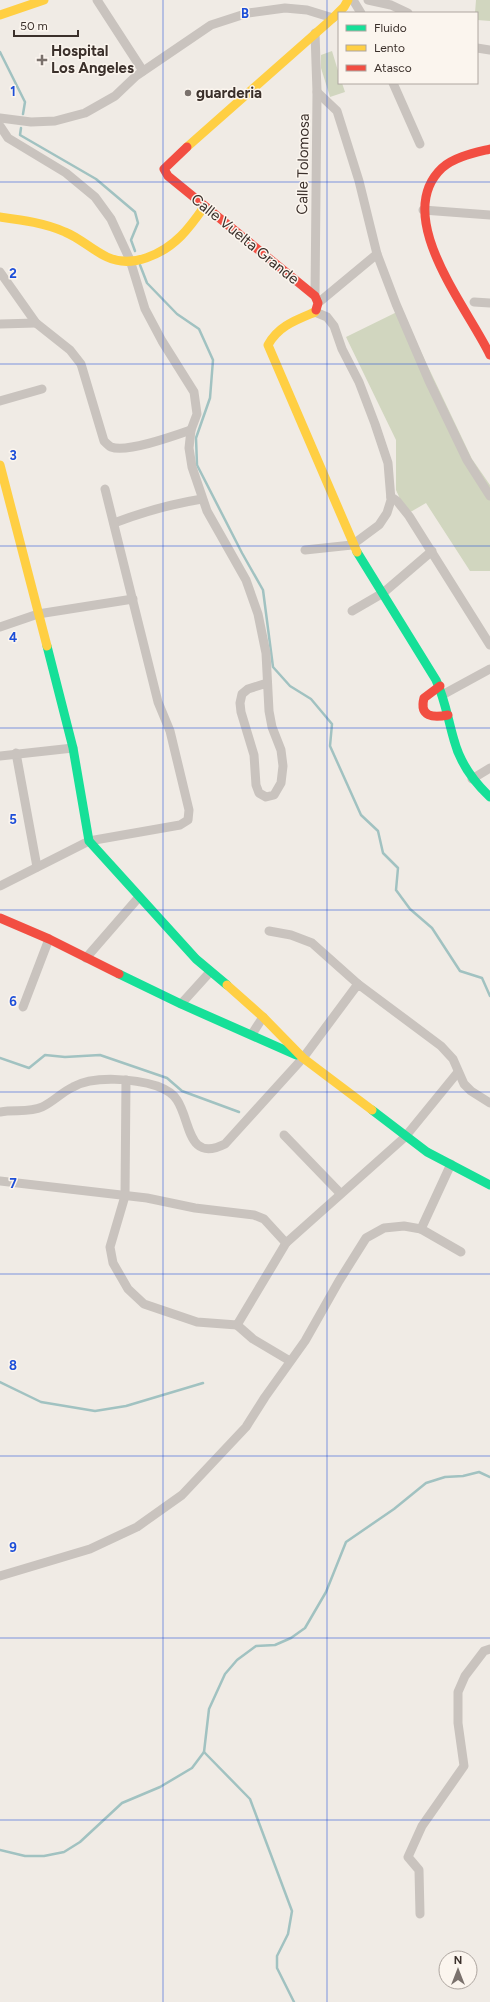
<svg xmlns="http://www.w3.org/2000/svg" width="490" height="2002" font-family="Figtree,sans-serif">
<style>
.green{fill:#d1d6bf}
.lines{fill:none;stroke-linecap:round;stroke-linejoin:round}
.stream{stroke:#a1c2c1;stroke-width:2.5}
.street{stroke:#c9c3be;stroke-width:9}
.fast{stroke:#16e098;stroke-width:9}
.slow{stroke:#ffcf43;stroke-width:9}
.jam{stroke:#f24e42;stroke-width:9}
.grid{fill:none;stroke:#1d4ed8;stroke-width:1;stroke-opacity:0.55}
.poi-dot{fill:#7a716c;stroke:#fbf5ee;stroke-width:1.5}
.labels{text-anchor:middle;stroke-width:3;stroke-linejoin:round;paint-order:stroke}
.poi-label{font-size:15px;font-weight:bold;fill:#3b302b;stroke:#fbf5ee;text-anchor:start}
.street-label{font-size:15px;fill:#3b302b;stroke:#fbf5ee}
.grid-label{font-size:13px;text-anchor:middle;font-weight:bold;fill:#1d4ed8;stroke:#fbf5ee;stroke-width:3;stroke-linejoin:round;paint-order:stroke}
</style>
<rect width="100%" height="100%" fill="#f0ebe5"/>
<g class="green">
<polygon points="476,0 490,0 490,21 477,20 477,13 475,13"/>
<polygon points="332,51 339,74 339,83 342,83 345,92 330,97 321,68 321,55"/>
<polygon points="401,310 472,459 490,485 490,571 470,571 426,503 407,514 396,490 396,440 346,337"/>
</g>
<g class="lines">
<g class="stream">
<polyline points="0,52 25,102 23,114"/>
<polyline points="21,128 20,135 96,179 135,212 138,223 131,240 135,251"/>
<polyline points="140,265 147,283 177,314 199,329 213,360 210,398 196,438 197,465 242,553 263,590 273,667 290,686 311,699 332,724 330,746 361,815 378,831 383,853 398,868 396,890 410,909 432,928 460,971 482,978 490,996"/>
<polyline points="0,1058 29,1068 45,1055 65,1057 100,1055 167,1078 182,1091 239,1112"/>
<polyline points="0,1382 41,1402 95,1411 126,1406 203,1383"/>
<polyline points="204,1752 250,1799 292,1911 288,1934 277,1956 277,1968 294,2002"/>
<polyline points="0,1850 25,1856 44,1856 64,1852 80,1842 122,1803 160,1787 192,1768 204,1752 209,1709 225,1674 237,1660 256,1646 275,1645 291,1638 305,1628 326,1592 346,1542 394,1509 426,1483 445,1477 463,1476 479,1472 490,1477"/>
</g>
<g class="street">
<polyline points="97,0 143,71"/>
<polyline points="353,0 361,13"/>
<polyline points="368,0 391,5 408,13"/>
<polyline points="315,33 317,92 315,296"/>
<polyline points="477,48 490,50"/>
<polyline points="393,83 420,144"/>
<polyline points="317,92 337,111 359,181 377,254 396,304 429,381 467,460 490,496"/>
<polyline points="0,118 31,122 55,121 85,113 115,96 136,76 211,25 248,13 285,8 307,10 333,18"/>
<polyline points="0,126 8,138 66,173 95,197 111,219 130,260 145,309 162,341 194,392 197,414 191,430 189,448 192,467 207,511 246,580 258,614 266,653 269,711 272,727 281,750 283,766 281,783 274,795 266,797 259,793 256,785 254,755 241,712 240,703 242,694 248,689 267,683"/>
<polyline points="423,210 490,215"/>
<path d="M 0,272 L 36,323 L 70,350 L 81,364 L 104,441 C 106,443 109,446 111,447 C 127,453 174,436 191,430"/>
<polyline points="474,302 490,303"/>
<polyline points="318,303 377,254"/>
<polyline points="0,324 36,323"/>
<polyline points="0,401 42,389"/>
<polyline points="391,497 397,501 409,516 490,645"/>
<path d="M 114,523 C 143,512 171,504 202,499"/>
<polyline points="305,550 352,545 379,525 387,513 391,500 388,463 375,424 359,382 342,349 334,326 327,317 315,312"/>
<polyline points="352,611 383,593 432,551"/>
<polyline points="0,627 38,614 133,599"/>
<polyline points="444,694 490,669"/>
<polyline points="16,753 37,867"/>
<polyline points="0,756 73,748"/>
<polyline points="472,779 490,768"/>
<polyline points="0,886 89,841 180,825 188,820 189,810 170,731 158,702 105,489"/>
<polyline points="269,931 291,935 312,943 358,984"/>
<polyline points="86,958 139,897"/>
<polyline points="181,1004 210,972"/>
<polyline points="23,1007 49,939"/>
<polyline points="252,1034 263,1017"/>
<polyline points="126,1080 125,1196 110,1247 113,1263 128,1289 144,1304 197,1322 237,1325 286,1243"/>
<path d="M 0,1112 C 14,1109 29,1113 42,1107 C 53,1102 62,1092 73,1087 C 94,1075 135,1079 157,1086 C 165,1089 173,1093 177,1100 C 191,1121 187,1163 225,1144 L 303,1058 L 358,984 L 441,1046 L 453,1059 L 464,1084 L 471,1091 L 490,1103"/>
<polyline points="284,1135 340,1193"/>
<polyline points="451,1164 421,1229 461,1252"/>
<polyline points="0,1181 147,1198 195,1208 254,1215 264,1219 286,1243 405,1137 458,1072"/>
<polyline points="237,1325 253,1339 290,1361"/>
<polyline points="0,1576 90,1549 137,1527 182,1495 246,1427 265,1397 305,1341 339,1281 366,1238 384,1228 404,1226 421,1229"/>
<polyline points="420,1914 419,1870 408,1857 422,1826 464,1766 458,1723 458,1692 465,1676 484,1651 490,1649"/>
</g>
<g class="fast">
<path d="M 357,552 L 436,680 C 445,699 448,720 454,740 C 460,763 473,781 490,797"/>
<polyline points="47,646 73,748 89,841 196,959 227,985"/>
<polyline points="119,974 181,1004 296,1055"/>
<polyline points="372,1110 427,1152 490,1185"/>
</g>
<g class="slow">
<polyline points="0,15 44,0"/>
<polyline points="187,147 333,18 344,7 348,0"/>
<path d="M 0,217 C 22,220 45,223 65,232 C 80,238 92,250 107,257 C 132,269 163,254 181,236 C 190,227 197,217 204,207"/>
<path d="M 316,310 L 315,312 C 296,320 278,326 268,345 L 357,552"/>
<polyline points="0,465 47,646"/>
<polyline points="227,985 263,1017 303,1058 372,1110"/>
</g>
<g class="jam">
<polyline points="187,147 164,169 168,176 315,296 318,303 316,310"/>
<path d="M 490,149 C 474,153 454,157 442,168 C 391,216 467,307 490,355"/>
<path d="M 440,686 L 424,698 C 419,717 433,718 448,715"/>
<polyline points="0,918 49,939 119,974"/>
</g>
</g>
<path class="grid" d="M 163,0 L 163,2002M 327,0 L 327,2002M 0,182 L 490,182M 0,364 L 490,364M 0,546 L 490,546M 0,728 L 490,728M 0,910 L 490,910M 0,1092 L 490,1092M 0,1274 L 490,1274M 0,1456 L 490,1456M 0,1638 L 490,1638M 0,1820 L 490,1820"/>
<g class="poi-dot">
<path d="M40 54h4v4h4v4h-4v4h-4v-4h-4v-4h4z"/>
<circle cx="188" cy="93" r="4"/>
</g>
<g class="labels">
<g class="poi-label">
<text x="51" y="56">Hospital<tspan x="51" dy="17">Los Angeles</tspan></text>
<text x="196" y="98">guarderia</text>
</g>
<g class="street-label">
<text transform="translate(303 164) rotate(-89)" y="5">Calle Tolomosa</text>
<text transform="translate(245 239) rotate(39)" y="5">Calle Vuelta Grande</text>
</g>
</g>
<g class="grid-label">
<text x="245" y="18">B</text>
<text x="13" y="96">1</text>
<text x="13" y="278">2</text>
<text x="13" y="460">3</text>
<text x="13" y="642">4</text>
<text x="13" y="824">5</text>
<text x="13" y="1006">6</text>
<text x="13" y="1188">7</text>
<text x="13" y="1370">8</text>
<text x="13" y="1552">9</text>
</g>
<rect x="338" y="12" width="140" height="72" fill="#fbf5ee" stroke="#aea6a0"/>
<rect x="346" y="25" width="20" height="6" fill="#16e098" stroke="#aea6a0"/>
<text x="374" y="32" font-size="12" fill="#3b302b">Fluido</text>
<rect x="346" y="45" width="20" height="6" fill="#ffcf43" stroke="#aea6a0"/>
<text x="374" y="52" font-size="12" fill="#3b302b">Lento</text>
<rect x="346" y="65" width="20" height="6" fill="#f24e42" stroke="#aea6a0"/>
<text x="374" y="72" font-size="12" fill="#3b302b">Atasco</text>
<g transform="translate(458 1970)"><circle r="19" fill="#fbf5ee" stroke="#aea6a0"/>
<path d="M0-3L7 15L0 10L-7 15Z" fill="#7a716c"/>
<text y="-6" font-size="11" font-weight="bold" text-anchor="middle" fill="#3b302b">N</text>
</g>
<path d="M14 30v6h64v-6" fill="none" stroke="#3b302b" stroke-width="2"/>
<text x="20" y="30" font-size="12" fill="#3b302b" stroke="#fbf5ee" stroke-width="3" paint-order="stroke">50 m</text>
</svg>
